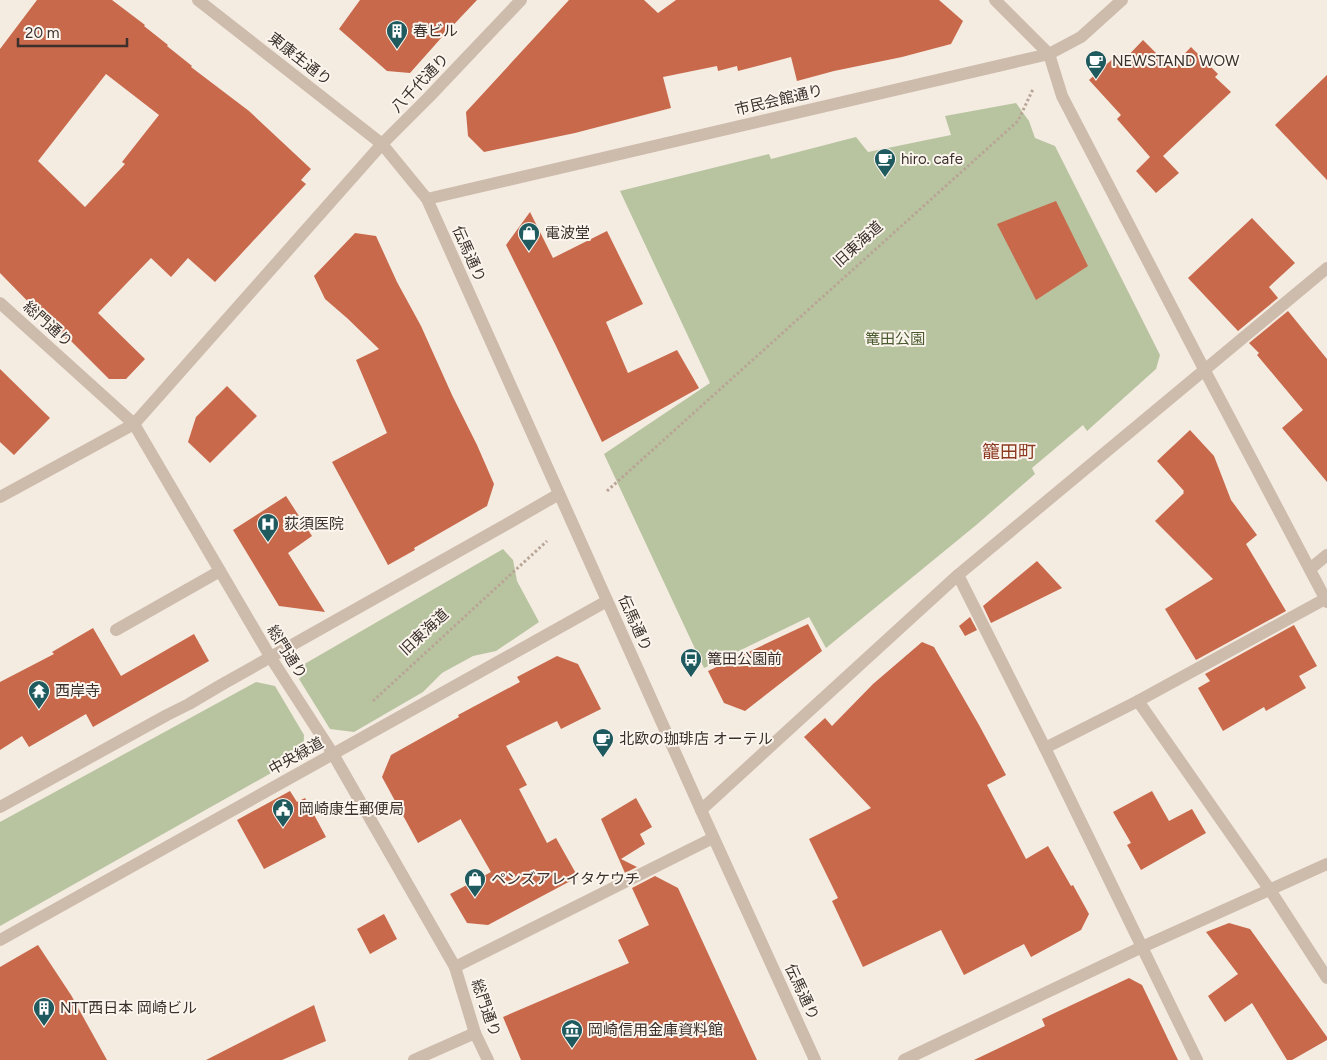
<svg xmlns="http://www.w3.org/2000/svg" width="1327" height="1060" font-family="Figtree,'Noto Sans JP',sans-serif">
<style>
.green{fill:#b8c4a0}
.building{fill:#c8694b;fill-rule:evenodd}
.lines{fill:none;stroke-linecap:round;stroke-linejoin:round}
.path{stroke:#b9a596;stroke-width:3;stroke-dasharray:2.5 2.5;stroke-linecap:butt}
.minor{stroke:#cdbbac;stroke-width:12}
.labels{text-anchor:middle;stroke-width:4;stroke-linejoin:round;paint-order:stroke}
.poi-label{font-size:15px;fill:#3b302b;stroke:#fbf5ee;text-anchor:start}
.street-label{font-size:15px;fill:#3b302b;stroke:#fbf5ee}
.park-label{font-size:15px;fill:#4a5a2e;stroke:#fbf5ee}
.quarter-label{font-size:18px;fill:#8c3b22;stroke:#fbf5ee}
</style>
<rect width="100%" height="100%" fill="#f4ebe1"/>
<g class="green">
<polygon points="1016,103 1029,121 1035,138 1055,146 1160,355 1156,369 1087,431 1083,425 1032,468 1035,474 975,526 826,648 809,617 704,668 604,454 710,383 620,191 769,154 771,159 856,137 868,152 951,135 945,116"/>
<polygon points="503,549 513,560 517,581 539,622 496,651 473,656 442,673 423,692 354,732 330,729 299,679 303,675 301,666"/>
<polygon points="256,682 275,686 304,735 303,755 0,926 0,822"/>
</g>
<g class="building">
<path d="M 37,0 L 112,0 L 145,25 L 144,26 L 168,45 L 167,46 L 192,66 L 191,67 L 249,111 L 311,169 L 301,180 L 306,184 L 215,282 L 188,258 L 171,277 L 151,258 L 98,313 L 145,359 L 126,379 L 109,379 L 71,341 L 69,342 L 50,324 L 0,273 L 0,49 ZM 106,74 L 159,115 L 122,162 L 125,164 L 85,207 L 38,161 Z"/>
<polygon points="360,0 477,0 442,37 410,73 387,71 339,29"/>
<polygon points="569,0 644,0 658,13 676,0 939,0 963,21 951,44 902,57 834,71 797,81 791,57 738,71 737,66 718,71 717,66 663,77 671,108 575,133 484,152 468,136 466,112"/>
<polygon points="1143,40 1171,68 1191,47 1218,74 1215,77 1231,92 1163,156 1179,173 1156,193 1136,171 1150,157 1117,119 1121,115 1089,80 1117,55 1123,61"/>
<polygon points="1327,75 1327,180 1275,125"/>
<polygon points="1056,201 1088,266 1036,300 997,224"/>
<polygon points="530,212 553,258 607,231 643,304 606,322 628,373 677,350 699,388 602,442 556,346 506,245"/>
<polygon points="1252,218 1295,263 1269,287 1278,298 1238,331 1188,278"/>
<polygon points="355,233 376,236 397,282 421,326 452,395 477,445 494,484 487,506 414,548 415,550 388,565 332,462 387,433 356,360 379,349 347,318 325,299 314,276"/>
<polygon points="1288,311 1327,359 1327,482 1282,428 1303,410 1257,355 1259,353 1249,343"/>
<polygon points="0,369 50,418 14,455 0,442"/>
<polygon points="227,386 257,416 210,463 188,442 196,417"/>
<polygon points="1190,430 1214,456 1231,500 1257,535 1246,544 1286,611 1196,660 1165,609 1213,579 1155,521 1184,493 1183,492 1184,491 1157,461"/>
<polygon points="286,496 312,536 288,553 325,612 279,606 233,530"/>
<polygon points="1037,561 1062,588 991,623 983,606"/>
<polygon points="970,617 977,630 965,636 959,626"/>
<polygon points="808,624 822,651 745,711 724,703 708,671"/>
<polygon points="1294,625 1317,666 1299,676 1306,688 1266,711 1264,707 1223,731 1198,688 1210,681 1205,674"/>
<polygon points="93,628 121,676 194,634 209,661 93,727 86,714 29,747 22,736 0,750 0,682 54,654 52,652"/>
<polygon points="922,642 934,647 979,725 1006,775 987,785 1026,859 1048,846 1071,886 1073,885 1089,914 1081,930 1031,957 1024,944 964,975 941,930 863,967 832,901 838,898 809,839 871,808 804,737 825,718 832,726 873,684"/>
<polygon points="557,656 578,664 601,709 561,729 557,721 506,746 527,785 519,789 547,843 556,838 578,877 488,925 467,923 450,894 491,872 461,820 461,819 418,843 382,777 391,755 459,717 458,715 520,682 517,677"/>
<polygon points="290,791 297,802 305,798 326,837 264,869 237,820"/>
<polygon points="1152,791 1169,821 1192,809 1206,833 1141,870 1127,845 1131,843 1113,812"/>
<polygon points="636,798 652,827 640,834 645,844 621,859 637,867 625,873 601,819"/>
<polygon points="655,876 678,888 757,1060 521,1060 503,1017 629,963 618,940 649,925 632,888"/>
<polygon points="384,914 397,939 370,954 357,929"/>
<polygon points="1229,923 1250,929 1327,1037 1327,1040 1292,1060 1287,1060 1252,1003 1225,1022 1208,996 1238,974 1206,932"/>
<polygon points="38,945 71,995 107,1060 0,1060 0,967"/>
<polygon points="1129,978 1142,985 1178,1060 974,1060 1045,1026 1042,1019"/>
<polygon points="314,1005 326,1041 282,1060 206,1060"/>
</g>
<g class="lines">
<g class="path">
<polyline points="607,491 1018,121 1033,89"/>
<polyline points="373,701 547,541"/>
</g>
<g class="minor">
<polyline points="198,0 382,144 427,199 701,810 815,1060"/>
<polyline points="995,0 1049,54 1062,96 1204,369 1327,602"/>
<polyline points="427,199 1049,54 1081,37 1122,0"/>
<polyline points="0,303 134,424 271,658 333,754 455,967 475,1033 488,1060"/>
<polyline points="0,497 134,424 382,144 429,97 521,0"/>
<polyline points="1310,569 1327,555"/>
<polyline points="958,575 1045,748 1197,1060"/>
<polyline points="116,630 220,571"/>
<polyline points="1138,701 1270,890 1327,978"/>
<polyline points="1045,748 1138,701 1325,599"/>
<polyline points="0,807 167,715 189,704 221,685 507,524 559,494"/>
<polyline points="701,810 958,575 1327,268"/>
<polyline points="0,940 607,601"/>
<polyline points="455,967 713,838"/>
<polyline points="414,1060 475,1033"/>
<polyline points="904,1060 1142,947 1327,864"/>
</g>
</g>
<defs>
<g id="building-pin" transform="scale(1.125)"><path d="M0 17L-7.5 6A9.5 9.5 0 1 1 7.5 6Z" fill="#1f5a5e" stroke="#fbf5ee"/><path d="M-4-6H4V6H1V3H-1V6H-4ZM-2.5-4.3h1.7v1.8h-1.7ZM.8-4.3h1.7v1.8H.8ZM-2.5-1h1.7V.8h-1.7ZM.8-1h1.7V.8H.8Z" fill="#fff"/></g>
<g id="cafe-pin" transform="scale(1.125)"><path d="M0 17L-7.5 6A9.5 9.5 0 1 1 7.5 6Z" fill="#1f5a5e" stroke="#fbf5ee"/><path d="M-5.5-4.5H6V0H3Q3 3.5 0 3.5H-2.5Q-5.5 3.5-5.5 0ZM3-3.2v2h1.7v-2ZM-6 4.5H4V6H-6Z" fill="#fff"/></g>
<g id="shop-pin" transform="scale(1.125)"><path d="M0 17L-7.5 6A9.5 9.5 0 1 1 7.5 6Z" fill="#1f5a5e" stroke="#fbf5ee"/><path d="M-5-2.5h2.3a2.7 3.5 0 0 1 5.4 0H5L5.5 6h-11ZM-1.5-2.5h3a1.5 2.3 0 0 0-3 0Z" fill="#fff"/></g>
<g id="hospital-pin" transform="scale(1.125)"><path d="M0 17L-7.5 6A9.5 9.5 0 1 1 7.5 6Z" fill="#1f5a5e" stroke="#fbf5ee"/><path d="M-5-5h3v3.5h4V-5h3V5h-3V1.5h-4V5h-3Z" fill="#fff"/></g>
<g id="bus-pin" transform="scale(1.125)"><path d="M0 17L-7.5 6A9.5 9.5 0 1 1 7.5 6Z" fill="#1f5a5e" stroke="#fbf5ee"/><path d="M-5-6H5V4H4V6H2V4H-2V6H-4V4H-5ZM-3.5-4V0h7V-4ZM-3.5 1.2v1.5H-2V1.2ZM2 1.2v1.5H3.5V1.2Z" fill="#fff"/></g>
<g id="temple-pin" transform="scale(1.125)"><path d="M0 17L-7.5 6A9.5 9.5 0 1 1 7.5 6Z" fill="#1f5a5e" stroke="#fbf5ee"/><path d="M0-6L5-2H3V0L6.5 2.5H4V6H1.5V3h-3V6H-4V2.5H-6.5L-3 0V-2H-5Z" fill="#fff"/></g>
<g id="civic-pin" transform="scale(1.125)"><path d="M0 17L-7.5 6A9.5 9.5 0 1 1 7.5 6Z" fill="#1f5a5e" stroke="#fbf5ee"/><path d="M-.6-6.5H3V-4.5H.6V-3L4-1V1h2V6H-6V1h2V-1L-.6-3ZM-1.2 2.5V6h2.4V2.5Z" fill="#fff"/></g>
<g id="museum-pin" transform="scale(1.125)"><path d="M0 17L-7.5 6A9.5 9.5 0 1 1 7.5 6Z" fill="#1f5a5e" stroke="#fbf5ee"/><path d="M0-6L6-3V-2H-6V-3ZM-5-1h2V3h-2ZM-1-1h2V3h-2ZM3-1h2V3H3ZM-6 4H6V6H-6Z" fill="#fff"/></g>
</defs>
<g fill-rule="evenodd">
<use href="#building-pin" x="397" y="31"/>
<use href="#cafe-pin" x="1096" y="61"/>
<use href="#cafe-pin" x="885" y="159"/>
<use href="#shop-pin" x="529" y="233"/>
<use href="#hospital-pin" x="268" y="524"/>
<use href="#bus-pin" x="691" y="659"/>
<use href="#temple-pin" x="39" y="691"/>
<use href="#cafe-pin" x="603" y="739"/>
<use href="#civic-pin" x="283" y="809"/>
<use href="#shop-pin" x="475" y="879"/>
<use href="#building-pin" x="44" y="1008"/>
<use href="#museum-pin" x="572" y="1030"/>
</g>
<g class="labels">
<g class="poi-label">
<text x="413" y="36">春ビル</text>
<text x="1112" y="66">NEWSTAND WOW</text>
<text x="901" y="164">hiro. cafe</text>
<text x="545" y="238">電波堂</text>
<text x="284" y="529">荻須医院</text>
<text x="707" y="664">篭田公園前</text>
<text x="55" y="696">西岸寺</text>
<text x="619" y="744">北欧の珈琲店 オーテル</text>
<text x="299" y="814">岡崎康生郵便局</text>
<text x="491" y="884">ペンズアレイタケウチ</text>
<text x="60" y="1013">NTT西日本 岡崎ビル</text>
<text x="588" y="1035">岡崎信用金庫資料館</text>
</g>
<g class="street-label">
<text transform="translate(300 59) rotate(38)" y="5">東康生通り</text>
<text transform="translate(420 83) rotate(-46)" y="5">八千代通り</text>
<text transform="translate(779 100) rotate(-13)" y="5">市民会館通り</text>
<text transform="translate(858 244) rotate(-42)" y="5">旧東海道</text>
<text transform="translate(469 254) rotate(66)" y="5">伝馬通り</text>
<text transform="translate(48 324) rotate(42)" y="5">総門通り</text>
<text transform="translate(635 623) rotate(66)" y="5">伝馬通り</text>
<text transform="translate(424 632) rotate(-43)" y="5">旧東海道</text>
<text transform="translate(287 652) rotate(58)" y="5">総門通り</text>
<text transform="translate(296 756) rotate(-29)" y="5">中央緑道</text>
<text transform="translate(802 992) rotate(65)" y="5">伝馬通り</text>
<text transform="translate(486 1008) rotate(71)" y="5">総門通り</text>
</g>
<g class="park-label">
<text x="895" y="344">篭田公園</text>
</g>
<g class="quarter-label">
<text x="1009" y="458">籠田町</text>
</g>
</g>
<path d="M18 38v8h109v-8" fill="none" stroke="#3b302b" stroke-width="2.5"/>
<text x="25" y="38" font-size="15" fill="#3b302b" stroke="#fbf5ee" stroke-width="4" paint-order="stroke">20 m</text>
</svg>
